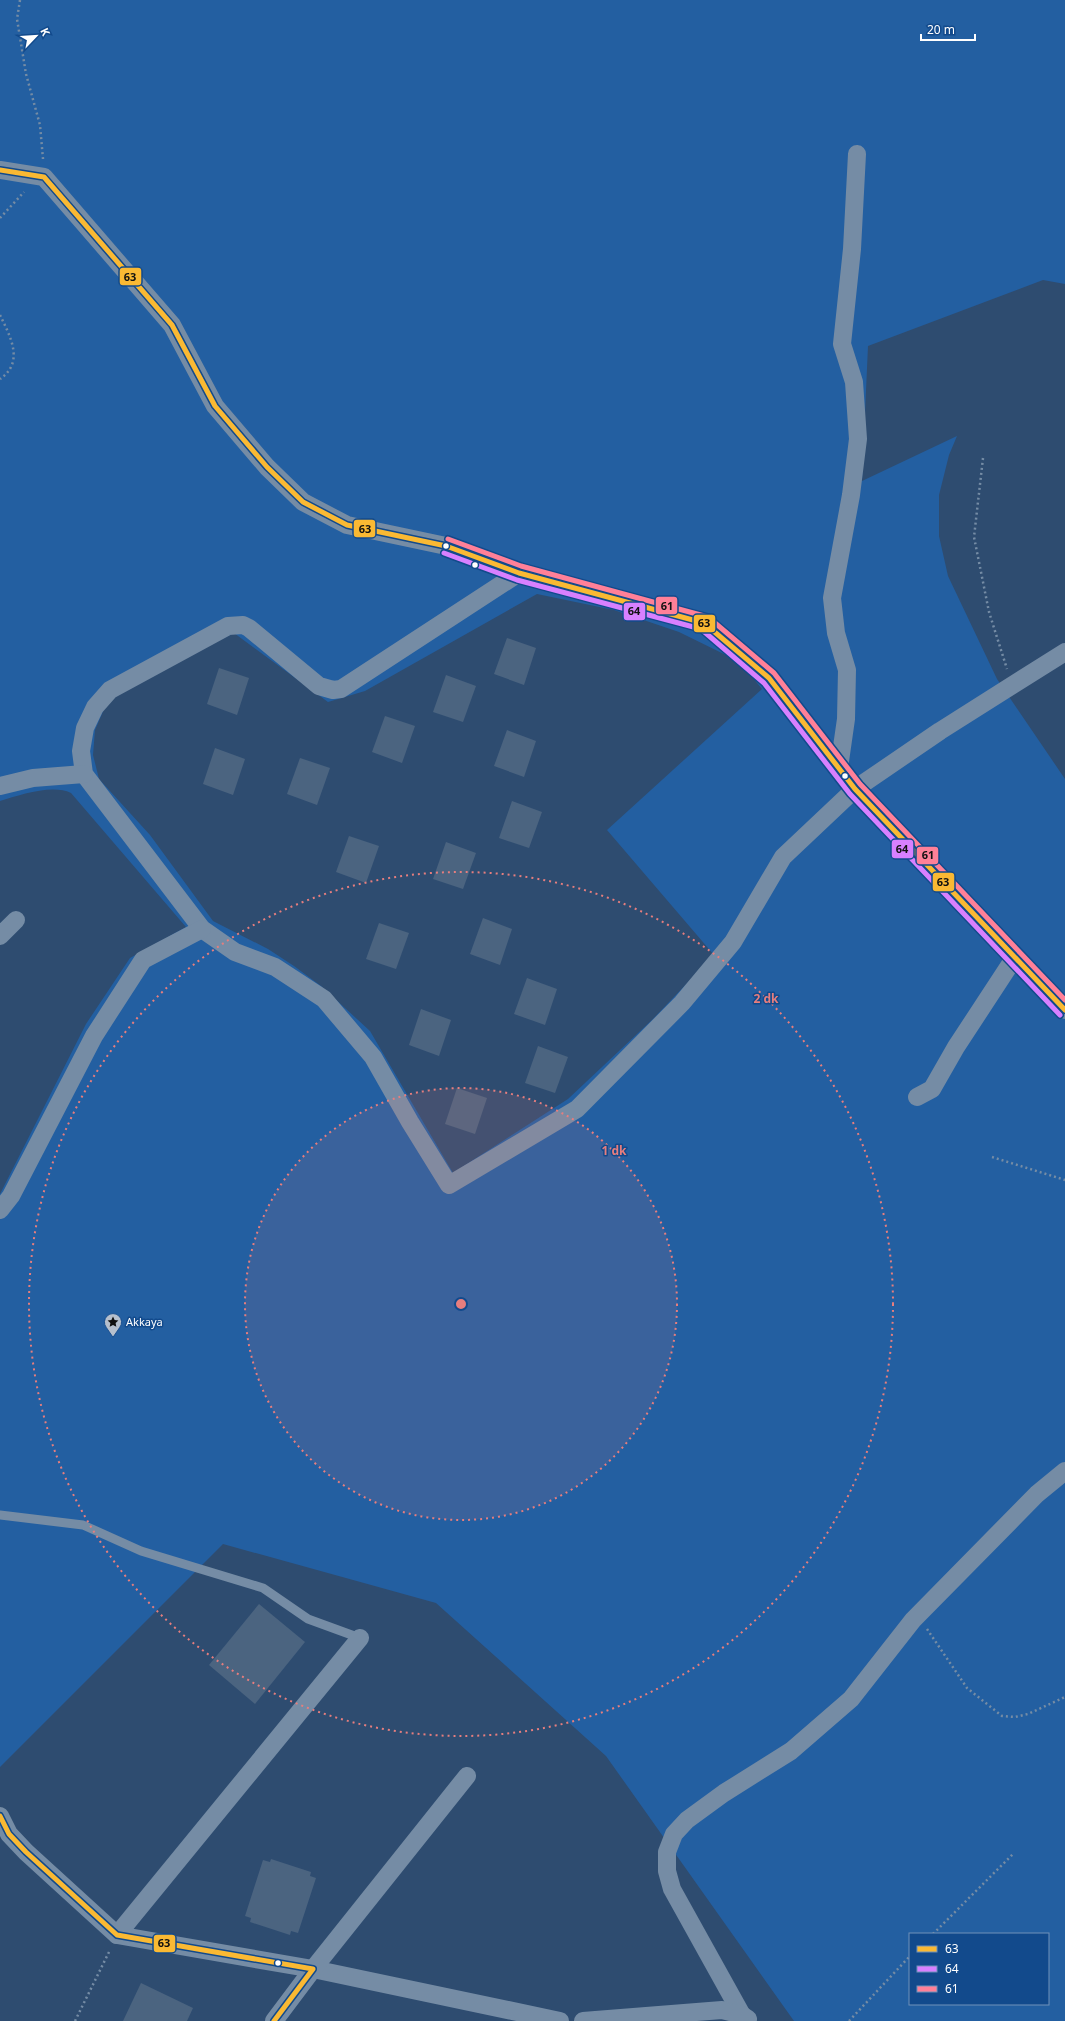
<svg xmlns="http://www.w3.org/2000/svg" width="1065" height="2021" font-family="'Noto Sans',sans-serif">
<style>
.green{fill:#235fa1;fill-rule:evenodd}
.building{fill:#4b6480}
.lines{fill:none;stroke-linecap:round;stroke-linejoin:round}
.path{stroke:#758ca5;stroke-width:2.5;stroke-dasharray:2 3;stroke-linecap:butt}
.service{stroke:#758ca5;stroke-width:9}
.minor{stroke:#758ca5;stroke-width:18}
.bus-1-casing{stroke:#124a8c;stroke-width:8}
.bus-2-casing{stroke:#124a8c;stroke-width:8}
.bus-3-casing{stroke:#124a8c;stroke-width:8}
.bus-1{stroke:#fab933;stroke-width:5}
.bus-2{stroke:#d880ff;stroke-width:5}
.bus-3{stroke:#ff8098;stroke-width:5}
.ring{fill:none;stroke:#e67e7e;stroke-width:2;stroke-dasharray:2 4}
.bus-dot{fill:#fff;stroke:#124a8c;stroke-width:1.5}
.labels{text-anchor:middle;stroke-width:3;stroke-linejoin:round;paint-order:stroke}
.poi-label{font-size:11px;fill:#fff;stroke:#124a8c;text-anchor:start}
.centre{fill:#e67e7e;stroke:#124a8c;stroke-width:2}
.ring-label{font-size:12px;text-anchor:middle;font-weight:bold;fill:#e67e7e;stroke:#124a8c;stroke-width:3;stroke-linejoin:round;paint-order:stroke}
.line-badge{stroke:#124a8c;stroke-width:1.5}
.pale-badge-label{font-size:11px;text-anchor:middle;font-weight:bold;fill:#111}
</style>
<rect width="100%" height="100%" fill="#2e4c70"/>
<path class="green" d="M 0,0 L 1065,0 L 1065,284 L 1043,280 L 868,346 L 862,481 L 957,436 L 949,455 L 939,495 L 939,536 L 948,576 L 997,679 L 1065,779 L 1065,2021 L 794,2021 L 606,1756 L 436,1603 L 223,1544 L 0,1767 L 0,1194 L 86,1024 L 130,958 L 186,927 L 71,793 C 52,784 20,795 0,801 ZM 537,594 L 614,610 L 679,632 L 732,658 L 744,667 L 762,689 L 607,830 L 714,955 L 653,1019 L 568,1099 L 453,1173 L 370,1031 L 321,986 L 294,966 L 268,949 L 213,921 L 150,835 L 99,779 L 93,755 L 95,730 L 105,707 L 119,689 L 234,633 L 328,702 L 365,691 ZM 910,1934 L 1048,1934 L 1048,2004 L 910,2004 Z"/>
<g class="building">
<polygon points="507,638 536,648 524,685 494,674"/>
<polygon points="219,668 249,678 237,715 207,704"/>
<polygon points="446,675 476,686 463,722 433,712"/>
<polygon points="385,716 415,726 402,763 372,752"/>
<polygon points="507,730 536,741 524,777 494,766"/>
<polygon points="215,748 245,759 233,795 203,784"/>
<polygon points="300,758 330,768 317,805 287,794"/>
<polygon points="512,801 542,812 529,848 499,838"/>
<polygon points="349,836 379,846 366,883 336,872"/>
<polygon points="446,842 476,853 463,889 433,879"/>
<polygon points="483,918 512,929 500,965 470,954"/>
<polygon points="379,923 409,933 396,969 366,959"/>
<polygon points="527,978 557,989 545,1025 514,1014"/>
<polygon points="421,1009 451,1020 439,1056 409,1045"/>
<polygon points="538,1046 568,1057 555,1093 525,1083"/>
<polygon points="457,1088 487,1098 475,1134 445,1124"/>
<polygon points="259,1604 305,1642 255,1704 209,1665"/>
<polygon points="271,1859 311,1872 310,1876 316,1878 298,1933 291,1931 290,1935 250,1922 251,1918 245,1916 263,1860 270,1862"/>
<polygon points="141,1983 193,2008 187,2021 123,2021"/>
</g>
<g class="lines">
<g class="path">
<polyline points="20,0 17,19 26,74 40,125 43,159"/>
<polyline points="0,218 24,192"/>
<path d="M 0,315 C 10,336 25,362 0,379"/>
<polyline points="983,458 974,537 989,612 1007,669"/>
<polyline points="992,1157 1065,1180"/>
<polyline points="927,1629 967,1688 1002,1716 1015,1717 1028,1714 1065,1697"/>
<polyline points="933,1934 1014,1853"/>
<polyline points="75,2021 110,1950"/>
<polyline points="849,2021 910,1956"/>
</g>
<polyline class="service" points="0,1515 83,1525 141,1551 263,1588 308,1619 360,1638"/>
<g class="minor">
<polyline points="0,170 44,177 172,325 215,406 267,467 303,502 347,525 446,546 519,573 704,623 769,678 855,789 1065,1010"/>
<polyline points="519,573 341,689 333,690 319,686 249,628 243,625 228,626 110,690 95,707 85,728 81,751 84,774 202,929 235,952 275,967 324,999 373,1057 410,1122 449,1185 577,1109 682,1003 733,942 783,857 855,789 940,731 1065,652"/>
<polyline points="839,768 846,719 847,670 836,633 832,598 851,495 858,439 854,382 842,344 852,249 857,154"/>
<polyline points="0,786 33,778 84,774"/>
<polyline points="0,936 16,920"/>
<polyline points="917,1097 932,1089 956,1047 1015,957"/>
<polyline points="0,1210 11,1196 94,1036 143,960 202,929"/>
<polyline points="0,1816 9,1834 26,1852 117,1935 313,1969 560,2021"/>
<polyline points="117,1935 360,1638"/>
<polyline points="742,2015 672,1889 667,1871 667,1852 674,1834 687,1820 724,1793 791,1751 851,1699 913,1620 1037,1494 1065,1471"/>
<polyline points="274,2021 313,1969 467,1776"/>
<polyline points="583,2021 722,2010 742,2015 748,2019"/>
</g>
<g class="bus-1-casing">
<g id="bus-1">
<polyline points="0,170 44,177 172,325 215,406 267,467 303,502 347,525 446,546 519,573 704,623 769,678 855,789 1065,1010"/>
<polyline points="0,1816 9,1834 26,1852 117,1935 313,1969 274,2021"/>
</g>
</g>
<g class="bus-2-casing">
<polyline id="bus-2" points="444,553 517,580 701,629 764,683 850,794 1060,1015"/>
</g>
<g class="bus-3-casing">
<polyline id="bus-3" points="448,539 521,566 708,617 774,673 860,784 1065,1000"/>
</g>
<use href="#bus-1" class="bus-1"/>
<use href="#bus-2" class="bus-2"/>
<use href="#bus-3" class="bus-3"/>
</g>
<circle cx="461" cy="1304" r="216" fill="#e67e7e" fill-opacity=".12"/>
<g class="ring">
<circle cx="461" cy="1304" r="216"/>
<circle cx="461" cy="1304" r="432"/>
</g>
<defs>
<g id="sight-pin" transform="scale(0.9)"><path d="M0 17L-7.5 6A9.5 9.5 0 1 1 7.5 6Z" fill="#b6c0cd" stroke="#124a8c"/><path d="M0-6L1.8-2.2L6-1.7L2.9 1.2L3.7 5.4L0 3.3L-3.7 5.4L-2.9 1.2L-6-1.7L-1.8-2.2Z" fill="#111"/></g>
</defs>
<g fill-rule="evenodd">
<use href="#sight-pin" x="113" y="1322"/>
</g>
<g class="bus-dot">
<circle cx="446" cy="546" r="3.5"/>
<circle cx="475" cy="565" r="3.5"/>
<circle cx="845" cy="776" r="3.5"/>
<circle cx="278" cy="1963" r="3.5"/>
</g>
<g class="labels">
<g class="poi-label">
<text x="126" y="1326">Akkaya</text>
</g>
</g>
<circle cx="461" cy="1304" r="6" class="centre"/>
<g class="ring-label">
<text x="766" y="1003">2 dk</text>
<text x="614" y="1155">1 dk</text>
</g>
<g class="line-badge">
<rect x="119" y="267" width="23" height="19" rx="4" fill="#fab933"/>
<rect x="353" y="519" width="23" height="19" rx="4" fill="#fab933"/>
<rect x="655" y="596" width="23" height="19" rx="4" fill="#ff8098"/>
<rect x="623" y="602" width="23" height="19" rx="4" fill="#d880ff"/>
<rect x="693" y="614" width="23" height="19" rx="4" fill="#fab933"/>
<rect x="891" y="839" width="23" height="20" rx="4" fill="#d880ff"/>
<rect x="916" y="846" width="23" height="19" rx="4" fill="#ff8098"/>
<rect x="932" y="872" width="23" height="20" rx="4" fill="#fab933"/>
<rect x="153" y="1934" width="23" height="19" rx="4" fill="#fab933"/>
</g>
<g class="pale-badge-label">
<text x="130" y="281">63</text>
<text x="365" y="533">63</text>
<text x="667" y="610">61</text>
<text x="634" y="615">64</text>
<text x="704" y="627">63</text>
<text x="902" y="853">64</text>
<text x="928" y="859">61</text>
<text x="943" y="886">63</text>
<text x="164" y="1947">63</text>
</g>
<rect x="909" y="1933" width="140" height="72" fill="#124a8c" stroke="#7192ba"/>
<rect x="917" y="1946" width="20" height="6" fill="#fab933" stroke="#7192ba"/>
<text x="945" y="1953" font-size="12" fill="#ffffff">63</text>
<rect x="917" y="1966" width="20" height="6" fill="#d880ff" stroke="#7192ba"/>
<text x="945" y="1973" font-size="12" fill="#ffffff">64</text>
<rect x="917" y="1986" width="20" height="6" fill="#ff8098" stroke="#7192ba"/>
<text x="945" y="1993" font-size="12" fill="#ffffff">61</text>
<g transform="translate(36 36) rotate(65)" stroke="#124a8c" stroke-width="3" paint-order="stroke">
<path d="M0-3L7 15L0 10L-7 15Z" fill="#ffffff"/>
<text y="-6" font-size="11" font-weight="bold" text-anchor="middle" fill="#ffffff">K</text>
</g>
<path d="M921 34v6h54v-6" fill="none" stroke="#ffffff" stroke-width="2"/>
<text x="927" y="34" font-size="12" fill="#ffffff" stroke="#124a8c" stroke-width="3" paint-order="stroke">20 m</text>
</svg>
